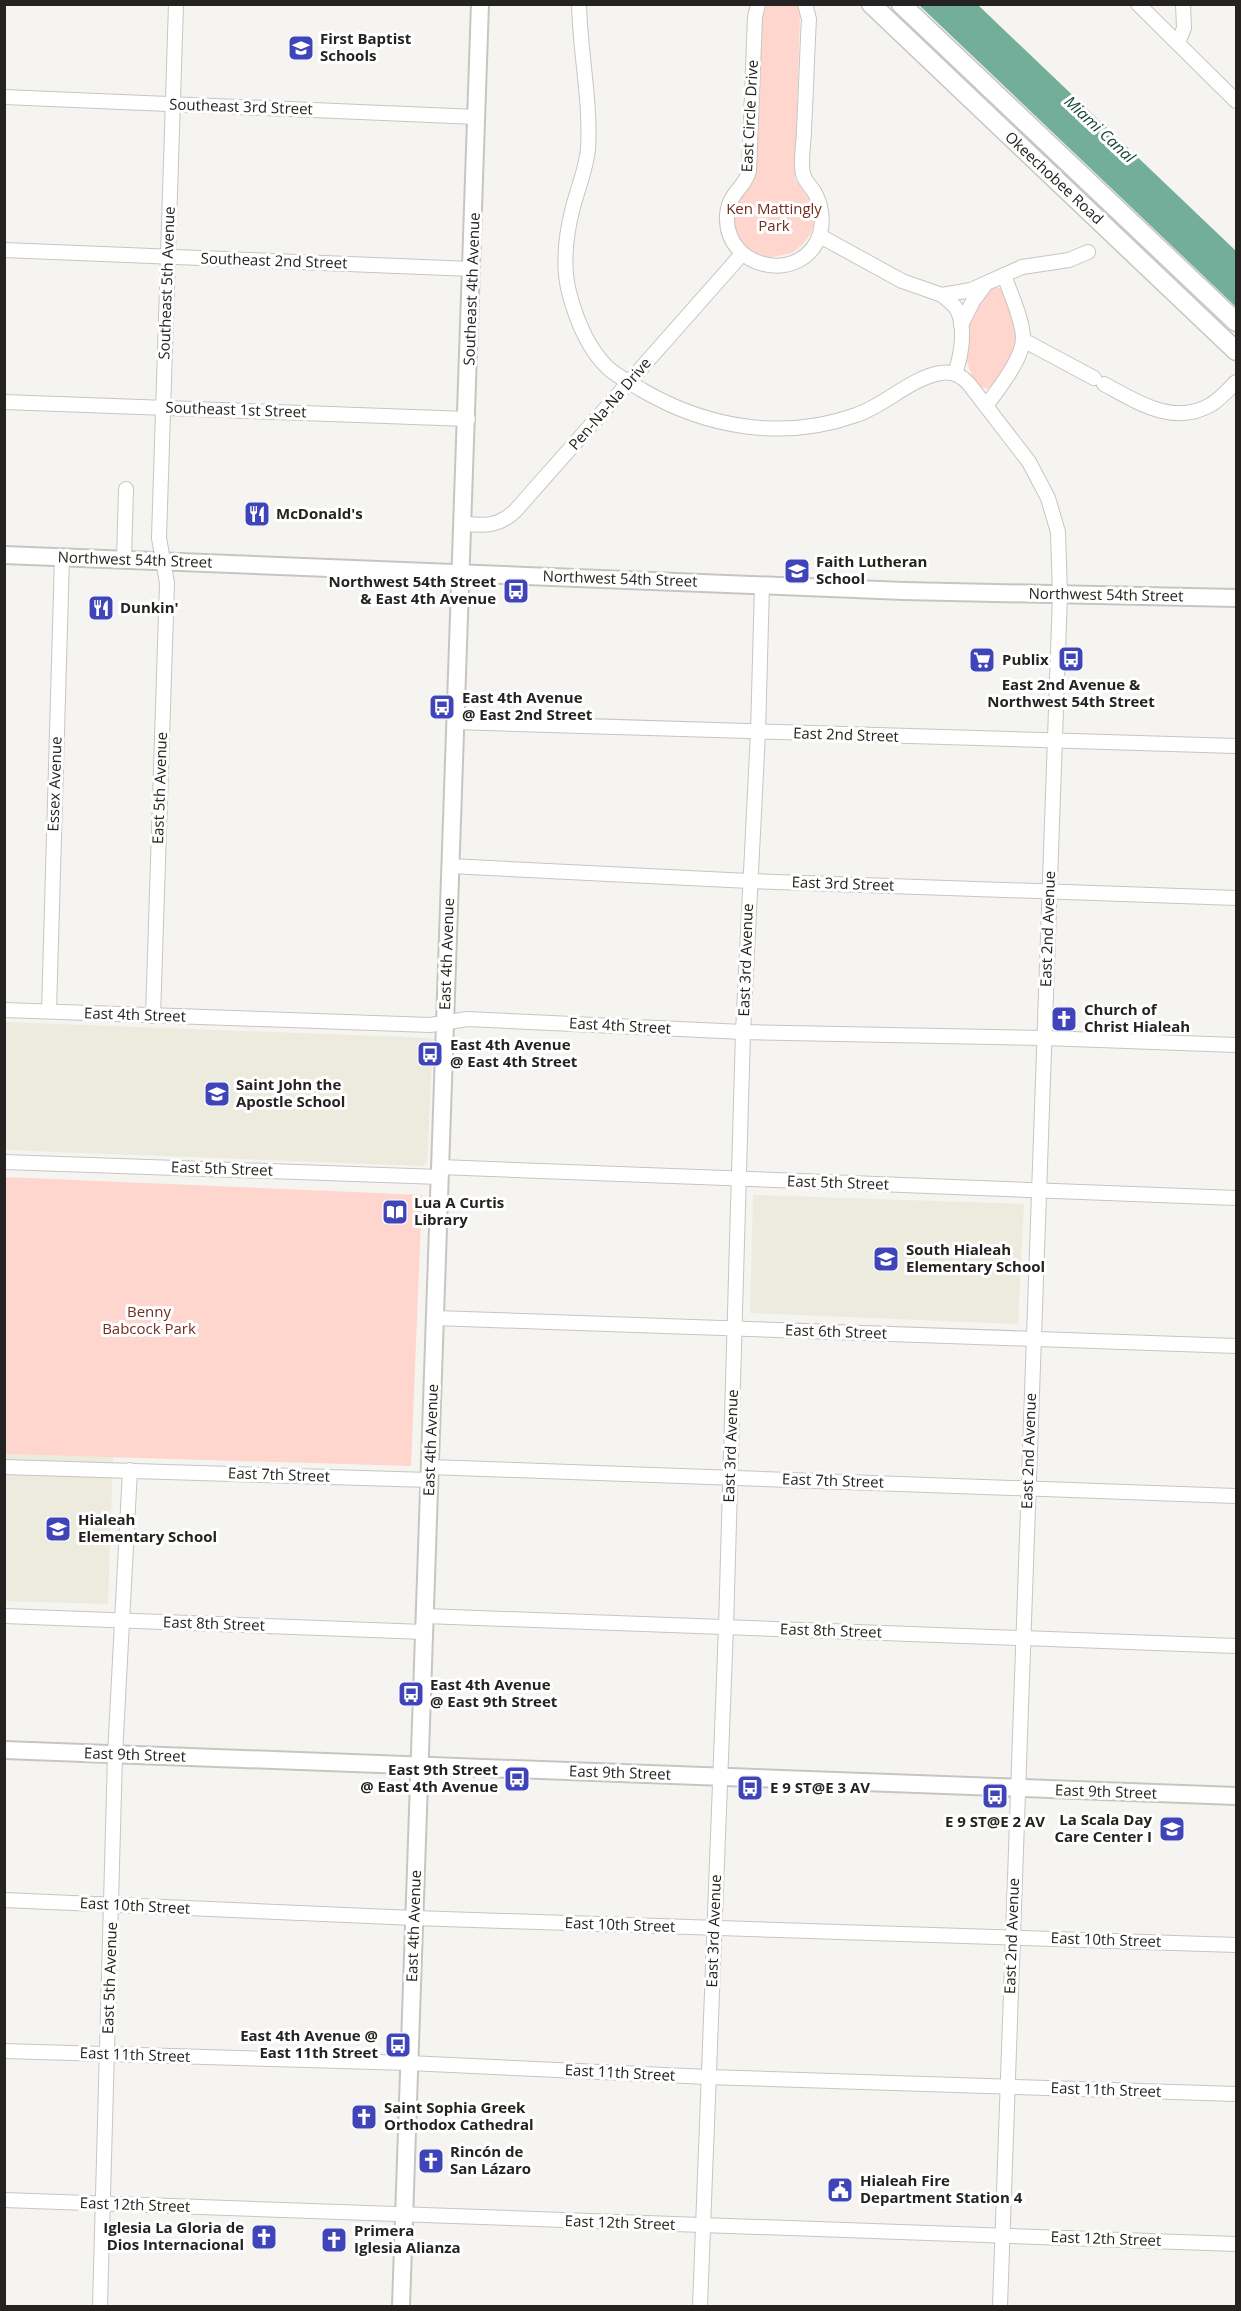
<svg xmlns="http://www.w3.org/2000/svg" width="1241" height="2311" font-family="'Open Sans',sans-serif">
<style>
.built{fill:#ecebde}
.green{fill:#fed6cd}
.water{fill:#73ae9a}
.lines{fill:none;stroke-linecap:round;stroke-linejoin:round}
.minor-casing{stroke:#c6c6c1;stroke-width:16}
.major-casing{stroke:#c6c6c1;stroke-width:20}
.highway-casing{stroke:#c6c6c1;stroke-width:21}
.minor{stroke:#fff;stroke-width:14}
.major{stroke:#fff;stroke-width:16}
.highway{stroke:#fff;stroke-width:18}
.labels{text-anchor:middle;stroke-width:6;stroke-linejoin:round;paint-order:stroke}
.poi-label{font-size:15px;font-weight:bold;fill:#242322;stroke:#fff;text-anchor:start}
.street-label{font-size:15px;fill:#242322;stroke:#fff}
.park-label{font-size:15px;fill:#712e20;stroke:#fff}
.water-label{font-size:16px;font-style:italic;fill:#184a3c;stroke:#fff}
</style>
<rect width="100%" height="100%" fill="#f5f4f0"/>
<g class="built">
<polygon points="5,1022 433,1038 427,1163 423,1166 5,1150"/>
<polygon points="753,1195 1024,1204 1018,1324 750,1313"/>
<polygon points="5,1454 113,1457 108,1604 5,1601"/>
</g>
<g class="green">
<polygon points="766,5 798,5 800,14 795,179 811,202 814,224 811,233 804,243 792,253 768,258 757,254 739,241 732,219 734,205 752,181 762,11"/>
<path d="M 990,287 L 997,287 L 1002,289 L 1018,335 L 1015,349 L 993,385 L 987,389 C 965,384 960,334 968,318 C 974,307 983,297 990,287 Z"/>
<polygon points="5,1177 422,1195 411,1466 5,1454"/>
</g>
<polygon class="water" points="919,5 978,5 1236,251 1236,307"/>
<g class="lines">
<g class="minor-casing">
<g id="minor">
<path d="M 579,4 C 580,53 591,101 588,149 C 586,169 578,188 573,207 C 566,234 562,264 569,292 C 576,319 587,348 608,368 C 618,377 631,383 642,390 C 707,428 784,441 856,415 C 886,405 910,378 941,373 C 953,371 962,376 969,384 L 1029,462 L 1048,498 L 1058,532 L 1060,595 L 1000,2306"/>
<path d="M 758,4 L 755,17 L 749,171 C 745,188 729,192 727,215 C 724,271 804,285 820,234 C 824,220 821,202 813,190 C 809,185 805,181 803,174 C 800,160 804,143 804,129 C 806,92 807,55 809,19 L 805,4"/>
<polyline points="1138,4 1236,101"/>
<polyline points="1178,43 1184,28 1183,4"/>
<polyline points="4,97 477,117"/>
<polyline points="820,236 902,281 942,295 971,290 1022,267 1069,260 1088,252"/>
<polyline points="4,250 472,269"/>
<path d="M 942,295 C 947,299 952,303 956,308 C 967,325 961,356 955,374"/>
<polyline points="961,325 973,301 985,285"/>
<polyline points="1023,340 1094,378"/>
<path d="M 1104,384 C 1137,402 1174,427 1212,404 C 1221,398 1229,389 1236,382"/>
<polyline points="4,402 468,419"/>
<path d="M 986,406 C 998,389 1023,359 1023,338 C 1023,320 1010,293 1004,275"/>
<path d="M 464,524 C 486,526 500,526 516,510 L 742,254"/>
<polyline points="124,560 126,489"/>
<polyline points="455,722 1236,746"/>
<polyline points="450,866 749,881 1236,898"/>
<polyline points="4,1010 430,1025 467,1019 743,1032 1044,1038 1236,1045"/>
<polyline points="49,1011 62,557"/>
<polyline points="153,1016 167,583 159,538 176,4"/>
<polyline points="4,1162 440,1177"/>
<polyline points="440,1167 1236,1198"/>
<polyline points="435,1318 1236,1346"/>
<polyline points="4,1467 429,1480"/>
<polyline points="430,1467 1236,1496"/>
<polyline points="4,1616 424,1632"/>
<polyline points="425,1616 1236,1646"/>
<polyline points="4,1900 414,1918 1236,1945"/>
<polyline points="4,2051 409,2063 708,2077 1236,2094"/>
<polyline points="4,2200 1236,2244"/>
<polyline points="100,2306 115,1755 130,1470"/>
<polyline points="700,2306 726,1627 743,1032 758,732 762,585"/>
</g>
</g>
<g class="major-casing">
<g id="major">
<polyline points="4,555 904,591 1236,598"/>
<polyline points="4,1750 1236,1796"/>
<polyline points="401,2306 480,4"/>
</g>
</g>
<g class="highway-casing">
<g id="highway">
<polyline points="871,4 1236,351"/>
<polyline points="901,4 1236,322"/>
</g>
</g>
<use href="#minor" class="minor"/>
<use href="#major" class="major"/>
<use href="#highway" class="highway"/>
</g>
<defs>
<g id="school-square" transform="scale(1.35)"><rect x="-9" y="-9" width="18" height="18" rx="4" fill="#3f44b9" stroke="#fff"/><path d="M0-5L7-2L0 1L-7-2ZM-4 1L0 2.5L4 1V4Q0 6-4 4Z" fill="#fff"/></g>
<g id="restaurant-square" transform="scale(1.35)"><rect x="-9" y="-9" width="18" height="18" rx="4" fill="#3f44b9" stroke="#fff"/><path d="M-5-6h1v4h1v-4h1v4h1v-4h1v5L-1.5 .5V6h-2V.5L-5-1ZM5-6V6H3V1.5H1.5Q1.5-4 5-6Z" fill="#fff"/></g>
<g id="bus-square" transform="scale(1.35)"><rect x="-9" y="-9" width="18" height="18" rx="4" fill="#3f44b9" stroke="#fff"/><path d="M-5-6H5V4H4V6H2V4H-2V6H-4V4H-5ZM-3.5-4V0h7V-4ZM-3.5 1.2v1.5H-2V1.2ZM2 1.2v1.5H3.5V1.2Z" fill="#fff"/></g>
<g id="supermarket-square" transform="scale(1.35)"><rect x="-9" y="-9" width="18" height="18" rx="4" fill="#3f44b9" stroke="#fff"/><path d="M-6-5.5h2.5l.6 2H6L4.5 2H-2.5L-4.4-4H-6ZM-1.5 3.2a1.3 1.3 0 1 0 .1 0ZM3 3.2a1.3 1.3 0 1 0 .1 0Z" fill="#fff"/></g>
<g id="church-square" transform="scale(1.35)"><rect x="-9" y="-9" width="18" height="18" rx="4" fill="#3f44b9" stroke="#fff"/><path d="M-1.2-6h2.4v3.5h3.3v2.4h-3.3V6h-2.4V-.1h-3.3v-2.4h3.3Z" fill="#fff"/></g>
<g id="library-square" transform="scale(1.35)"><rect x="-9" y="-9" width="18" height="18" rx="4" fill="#3f44b9" stroke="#fff"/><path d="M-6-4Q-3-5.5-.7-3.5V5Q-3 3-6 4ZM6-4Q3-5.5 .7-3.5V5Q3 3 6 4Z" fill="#fff"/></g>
<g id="civic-square" transform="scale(1.35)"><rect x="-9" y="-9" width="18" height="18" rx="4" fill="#3f44b9" stroke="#fff"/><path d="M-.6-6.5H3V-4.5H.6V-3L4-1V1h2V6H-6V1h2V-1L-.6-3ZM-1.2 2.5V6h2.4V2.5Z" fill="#fff"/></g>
</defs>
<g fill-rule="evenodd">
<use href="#school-square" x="301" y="48"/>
<use href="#restaurant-square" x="257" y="514"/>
<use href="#school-square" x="797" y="571"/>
<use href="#bus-square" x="516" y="591"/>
<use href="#restaurant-square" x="101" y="608"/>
<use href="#bus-square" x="1071" y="659"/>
<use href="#supermarket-square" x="982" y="660"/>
<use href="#bus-square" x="442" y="707"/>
<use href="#church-square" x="1064" y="1019"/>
<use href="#bus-square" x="430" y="1054"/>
<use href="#school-square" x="217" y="1094"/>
<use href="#library-square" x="395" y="1212"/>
<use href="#school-square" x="886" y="1259"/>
<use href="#school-square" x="58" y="1529"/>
<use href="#bus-square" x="411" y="1694"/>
<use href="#bus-square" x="517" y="1779"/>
<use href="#bus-square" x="750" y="1788"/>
<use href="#bus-square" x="995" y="1796"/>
<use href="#school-square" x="1172" y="1829"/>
<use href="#bus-square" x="398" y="2045"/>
<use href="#church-square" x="364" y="2117"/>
<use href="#church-square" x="431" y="2161"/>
<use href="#civic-square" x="840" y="2190"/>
<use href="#church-square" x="264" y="2237"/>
<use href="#church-square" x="334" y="2240"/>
</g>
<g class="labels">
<g class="poi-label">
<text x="320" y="44">First Baptist<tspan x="320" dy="17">Schools</tspan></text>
<text x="276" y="519">McDonald's</text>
<text x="816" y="567">Faith Lutheran<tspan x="816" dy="17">School</tspan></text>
<text x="496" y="587" text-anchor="end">Northwest 54th Street<tspan x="496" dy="17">&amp; East 4th Avenue</tspan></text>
<text x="120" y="613">Dunkin'</text>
<text x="1002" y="665">Publix</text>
<text x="1071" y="690" text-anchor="middle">East 2nd Avenue &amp;<tspan x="1071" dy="17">Northwest 54th Street</tspan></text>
<text x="462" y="703">East 4th Avenue<tspan x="462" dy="17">@ East 2nd Street</tspan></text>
<text x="1084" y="1015">Church of<tspan x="1084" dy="17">Christ Hialeah</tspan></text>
<text x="450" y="1050">East 4th Avenue<tspan x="450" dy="17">@ East 4th Street</tspan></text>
<text x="236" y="1090">Saint John the<tspan x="236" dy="17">Apostle School</tspan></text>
<text x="414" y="1208">Lua A Curtis<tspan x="414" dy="17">Library</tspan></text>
<text x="906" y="1255">South Hialeah<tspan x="906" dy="17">Elementary School</tspan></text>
<text x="78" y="1525">Hialeah<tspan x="78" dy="17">Elementary School</tspan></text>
<text x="430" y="1690">East 4th Avenue<tspan x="430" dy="17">@ East 9th Street</tspan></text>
<text x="498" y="1775" text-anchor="end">East 9th Street<tspan x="498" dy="17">@ East 4th Avenue</tspan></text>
<text x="770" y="1793">E 9 ST@E 3 AV</text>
<text x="1152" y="1825" text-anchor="end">La Scala Day<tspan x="1152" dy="17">Care Center I</tspan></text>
<text x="995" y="1827" text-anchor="middle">E 9 ST@E 2 AV</text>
<text x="378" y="2041" text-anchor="end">East 4th Avenue @<tspan x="378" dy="17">East 11th Street</tspan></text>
<text x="384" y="2113">Saint Sophia Greek<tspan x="384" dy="17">Orthodox Cathedral</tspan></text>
<text x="450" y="2157">Rincón de<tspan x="450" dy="17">San Lázaro</tspan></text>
<text x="860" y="2186">Hialeah Fire<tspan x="860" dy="17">Department Station 4</tspan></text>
<text x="244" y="2233" text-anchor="end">Iglesia La Gloria de<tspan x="244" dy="17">Dios Internacional</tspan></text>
<text x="354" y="2236">Primera<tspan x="354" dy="17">Iglesia Alianza</tspan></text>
</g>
<g class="street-label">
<text transform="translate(241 107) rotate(2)" y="5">Southeast 3rd Street</text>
<text transform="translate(750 116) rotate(-87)" y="5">East Circle Drive</text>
<text transform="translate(1054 178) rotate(43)" y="5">Okeechobee Road</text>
<text transform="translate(274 261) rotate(2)" y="5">Southeast 2nd Street</text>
<text transform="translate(167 283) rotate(-88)" y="5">Southeast 5th Avenue</text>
<text transform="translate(472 289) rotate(-88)" y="5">Southeast 4th Avenue</text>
<text transform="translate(610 404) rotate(-49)" y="5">Pen-Na-Na Drive</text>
<text transform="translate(236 410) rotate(2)" y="5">Southeast 1st Street</text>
<text transform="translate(135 560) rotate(2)" y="5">Northwest 54th Street</text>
<text transform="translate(620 579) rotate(2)" y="5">Northwest 54th Street</text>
<text transform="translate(1106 595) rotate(1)" y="5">Northwest 54th Street</text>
<text transform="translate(846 735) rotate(2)" y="5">East 2nd Street</text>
<text transform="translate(55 784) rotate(-88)" y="5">Essex Avenue</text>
<text transform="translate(160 788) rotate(-88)" y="5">East 5th Avenue</text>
<text transform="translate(843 884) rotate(2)" y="5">East 3rd Street</text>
<text transform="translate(1048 929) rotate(-88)" y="5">East 2nd Avenue</text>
<text transform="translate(447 954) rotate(-88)" y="5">East 4th Avenue</text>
<text transform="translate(746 960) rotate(-88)" y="5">East 3rd Avenue</text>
<text transform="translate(135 1015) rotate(2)" y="5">East 4th Street</text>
<text transform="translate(620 1026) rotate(3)" y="5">East 4th Street</text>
<text transform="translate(222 1169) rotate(2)" y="5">East 5th Street</text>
<text transform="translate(838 1183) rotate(2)" y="5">East 5th Street</text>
<text transform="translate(836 1332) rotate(2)" y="5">East 6th Street</text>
<text transform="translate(431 1440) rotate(-88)" y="5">East 4th Avenue</text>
<text transform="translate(731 1446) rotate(-88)" y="5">East 3rd Avenue</text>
<text transform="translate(1029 1451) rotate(-88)" y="5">East 2nd Avenue</text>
<text transform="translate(279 1475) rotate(2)" y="5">East 7th Street</text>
<text transform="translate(833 1481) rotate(2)" y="5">East 7th Street</text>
<text transform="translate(214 1624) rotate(2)" y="5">East 8th Street</text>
<text transform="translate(831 1631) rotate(2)" y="5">East 8th Street</text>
<text transform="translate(135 1755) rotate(2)" y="5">East 9th Street</text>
<text transform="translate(620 1773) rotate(2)" y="5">East 9th Street</text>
<text transform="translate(1106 1792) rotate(2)" y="5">East 9th Street</text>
<text transform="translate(135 1906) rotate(3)" y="5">East 10th Street</text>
<text transform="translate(620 1925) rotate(2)" y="5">East 10th Street</text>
<text transform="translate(414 1926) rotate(-88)" y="5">East 4th Avenue</text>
<text transform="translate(714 1931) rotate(-88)" y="5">East 3rd Avenue</text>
<text transform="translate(1012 1936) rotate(-88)" y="5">East 2nd Avenue</text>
<text transform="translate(1106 1940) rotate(2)" y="5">East 10th Street</text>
<text transform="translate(110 1978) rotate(-88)" y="5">East 5th Avenue</text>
<text transform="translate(135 2055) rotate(2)" y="5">East 11th Street</text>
<text transform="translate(620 2073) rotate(3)" y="5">East 11th Street</text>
<text transform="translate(1106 2090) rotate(2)" y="5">East 11th Street</text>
<text transform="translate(135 2205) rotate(2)" y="5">East 12th Street</text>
<text transform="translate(620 2223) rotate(2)" y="5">East 12th Street</text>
<text transform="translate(1106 2239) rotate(2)" y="5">East 12th Street</text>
</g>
<g class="park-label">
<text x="774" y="214">Ken Mattingly<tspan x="774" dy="17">Park</tspan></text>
<text x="149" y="1317">Benny<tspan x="149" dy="17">Babcock Park</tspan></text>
</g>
<g class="water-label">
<text transform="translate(1100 129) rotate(43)" y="6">Miami Canal</text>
</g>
</g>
<rect width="1241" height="2311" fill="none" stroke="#242322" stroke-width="12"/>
</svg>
